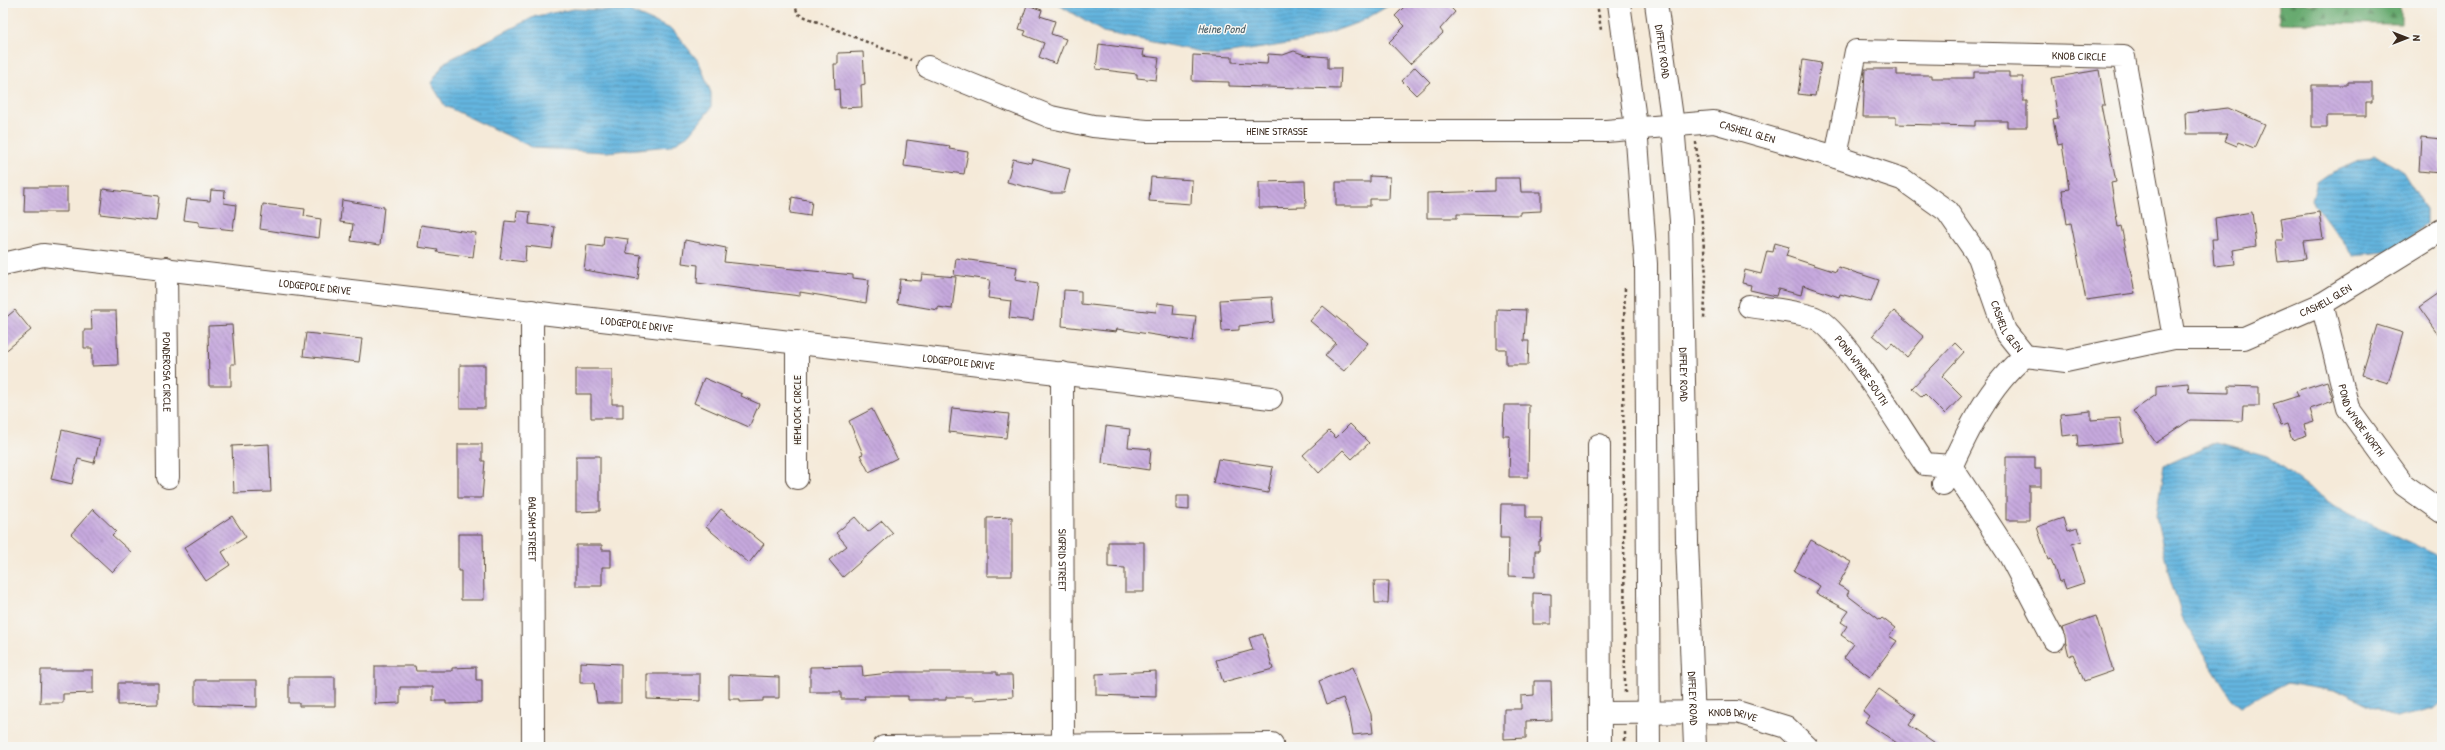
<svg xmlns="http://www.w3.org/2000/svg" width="2445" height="750" font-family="'Patrick Hand',sans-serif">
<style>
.forest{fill:url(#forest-firs);stroke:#516a46}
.water{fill:url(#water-rules);stroke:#50707e}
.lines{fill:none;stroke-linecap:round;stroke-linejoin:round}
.stream{stroke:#64b5df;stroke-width:5.5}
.building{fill:url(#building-back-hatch)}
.minor-casing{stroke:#57473a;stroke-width:24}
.major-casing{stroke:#57473a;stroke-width:24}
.path{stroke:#57473a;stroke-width:2.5;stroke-dasharray:3 3;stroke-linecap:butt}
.minor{stroke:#fff;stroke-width:22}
.major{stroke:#fff;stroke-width:22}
.labels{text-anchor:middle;stroke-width:3;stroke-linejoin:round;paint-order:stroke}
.street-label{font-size:11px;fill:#3b2a1e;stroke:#f6f6f2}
.water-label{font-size:12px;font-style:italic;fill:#495b62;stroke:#f6f6f2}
</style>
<defs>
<pattern id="forest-firs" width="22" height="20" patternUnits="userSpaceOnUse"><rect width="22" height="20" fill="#67aa6f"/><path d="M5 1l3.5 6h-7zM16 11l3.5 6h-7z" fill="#568b5b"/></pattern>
<pattern id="water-rules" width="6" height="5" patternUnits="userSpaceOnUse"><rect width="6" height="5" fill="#64b5df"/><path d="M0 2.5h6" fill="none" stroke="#5493b4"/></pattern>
<pattern id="building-back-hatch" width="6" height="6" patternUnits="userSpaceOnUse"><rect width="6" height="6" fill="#c6a9de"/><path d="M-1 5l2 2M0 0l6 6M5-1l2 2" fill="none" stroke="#a28ab3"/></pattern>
</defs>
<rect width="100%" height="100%" fill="#f6f6f2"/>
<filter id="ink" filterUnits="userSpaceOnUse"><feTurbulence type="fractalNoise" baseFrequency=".025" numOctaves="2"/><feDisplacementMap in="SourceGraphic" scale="8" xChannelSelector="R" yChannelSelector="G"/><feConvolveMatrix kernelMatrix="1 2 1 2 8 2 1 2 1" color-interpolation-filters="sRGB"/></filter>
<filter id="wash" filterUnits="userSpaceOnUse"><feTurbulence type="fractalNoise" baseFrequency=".012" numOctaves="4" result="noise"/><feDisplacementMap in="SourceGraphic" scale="16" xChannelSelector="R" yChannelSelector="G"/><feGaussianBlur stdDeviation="0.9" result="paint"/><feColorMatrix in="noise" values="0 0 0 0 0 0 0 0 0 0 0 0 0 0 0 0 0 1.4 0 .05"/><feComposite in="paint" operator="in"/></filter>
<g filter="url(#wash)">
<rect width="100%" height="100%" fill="#f5ead9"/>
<polygon class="forest" points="2279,3 2401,3 2401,24 2279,23"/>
<g class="water">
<polygon points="1058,3 1393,3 1362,21 1307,41 1217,55 1103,32 1062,7"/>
<polygon points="574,9 629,11 673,30 699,62 711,93 711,108 690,134 670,146 606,152 534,148 445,106 431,83 445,62 536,16"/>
<polygon points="2375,154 2403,172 2426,210 2426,224 2395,251 2353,255 2312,201 2317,182 2327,175"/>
<polygon points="2217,442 2267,456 2337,508 2442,557 2442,702 2434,709 2396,718 2345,693 2287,683 2241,706 2232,699 2184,622 2169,575 2156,516 2164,466"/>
</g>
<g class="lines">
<polyline class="stream" points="625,17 632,3"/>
</g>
<g id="blocks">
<g class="building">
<polygon points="1408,3 1446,3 1455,12 1440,29 1443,33 1410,64 1389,42 1405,26 1395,16"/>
<polygon points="1027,5 1042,10 1040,16 1055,21 1051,34 1066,39 1056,64 1039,57 1044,43 1024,35 1026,31 1019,29"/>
<polygon points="1099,44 1144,50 1143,56 1159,58 1156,80 1137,78 1137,74 1096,69"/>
<polygon points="1294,51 1305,55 1328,57 1328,68 1341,68 1340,89 1229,86 1229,82 1192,81 1193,55 1232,57 1232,62 1267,64 1268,54 1283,55"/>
<polygon points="863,52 865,84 861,85 862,107 840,108 839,89 835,90 834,64 838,64 838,53"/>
<polygon points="1803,60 1821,63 1815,96 1798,94"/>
<polygon points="1415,67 1430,82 1416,95 1402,81"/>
<polygon points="1865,69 1897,69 1897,75 1932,75 1932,78 1974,78 1974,72 2009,72 2009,77 2023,77 2023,101 2027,101 2027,127 2007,127 2007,121 1975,121 1975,126 1896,124 1896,117 1863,117"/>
<polygon points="2099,70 2105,105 2101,105 2116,182 2111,183 2118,227 2121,226 2135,293 2086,300 2071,223 2067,224 2062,190 2069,189 2062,144 2058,145 2053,119 2058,118 2051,78"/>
<polygon points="2347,82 2372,82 2372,102 2366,102 2366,116 2327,116 2327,127 2312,127 2312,85 2347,85"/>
<polygon points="2228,108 2265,124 2254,148 2239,142 2237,146 2225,141 2228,134 2186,134 2185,113"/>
<polygon points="2421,137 2442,139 2440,173 2419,171"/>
<polygon points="907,140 950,146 949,149 968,152 964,174 904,166"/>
<polygon points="1013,159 1031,163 1032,159 1070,169 1064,193 1051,193 1007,182"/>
<polygon points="1370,176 1390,177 1389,199 1370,199 1370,206 1336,206 1336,182 1370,182"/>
<polygon points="1151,177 1192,180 1191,204 1149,201"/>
<polygon points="1495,178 1520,178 1521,192 1541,192 1541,211 1520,212 1520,215 1457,214 1457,218 1427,218 1427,193 1495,191"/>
<polygon points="1305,181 1306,207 1259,208 1259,182"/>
<polygon points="25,187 67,187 67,212 24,212"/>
<polygon points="103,189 159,196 156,221 100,214"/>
<polygon points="211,190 225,191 224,203 236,205 233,230 199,226 199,222 184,220 187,199 210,201"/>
<polygon points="792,197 812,201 810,216 790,213"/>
<polygon points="342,200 384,207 380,245 351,241 353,224 340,222"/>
<polygon points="263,204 305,209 304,216 321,219 319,238 260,229"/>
<polygon points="517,211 530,212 529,224 555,227 552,249 526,246 525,262 500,259 505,221 516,222"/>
<polygon points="2252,212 2256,246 2233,250 2235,264 2214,266 2212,239 2217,239 2215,218"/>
<polygon points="2319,212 2323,239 2303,241 2306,259 2278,262 2275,240 2283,240 2280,218"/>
<polygon points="421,225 476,233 473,257 437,252 438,250 418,247"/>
<polygon points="604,236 628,239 626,253 641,255 638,279 584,270 587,245 603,247"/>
<polygon points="685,240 726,248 724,262 853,275 853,278 869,280 866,303 800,292 800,296 697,283 698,265 682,263"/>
<polygon points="1775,243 1789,247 1786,256 1836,272 1838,267 1879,280 1871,302 1840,294 1839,297 1803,285 1801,295 1778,289 1776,296 1750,290 1751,285 1742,283 1745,270 1761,274 1767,251 1773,252"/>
<polygon points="956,258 1017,267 1015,280 1038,284 1033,321 1009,318 1011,301 988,298 990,280 954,275"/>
<polygon points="922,274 956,277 952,309 938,307 938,310 897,303 900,279 921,281"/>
<polygon points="1064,290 1081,291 1081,304 1156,312 1157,303 1174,305 1173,314 1196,316 1193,341 1117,329 1116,332 1062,326"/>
<polygon points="2442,291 2442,339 2419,307"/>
<polygon points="1272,297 1274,322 1239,326 1239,330 1222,331 1220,300"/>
<polygon points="1323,306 1368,343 1344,371 1325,356 1336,343 1310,321"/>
<polygon points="1497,309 1526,310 1524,341 1529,341 1528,365 1506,365 1506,349 1497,349"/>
<polygon points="15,310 31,330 3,353 3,320"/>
<polygon points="91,311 116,311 118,365 92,366 92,348 84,348 84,330 92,330"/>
<polygon points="1894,311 1924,337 1907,357 1892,343 1888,348 1873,335"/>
<polygon points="232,325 235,364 231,364 231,386 209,386 208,326"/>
<polygon points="2377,325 2403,333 2388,383 2362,375"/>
<polygon points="306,333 362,339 359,362 303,356"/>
<polygon points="1955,343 1964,352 1942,376 1962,396 1945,414 1925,394 1922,397 1912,388"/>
<rect x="460" y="365" width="25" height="43"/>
<polygon points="576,369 612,369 612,404 623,404 623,418 591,418 591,394 576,394"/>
<polygon points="704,378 742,394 741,396 759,404 749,427 694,403"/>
<polygon points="2327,381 2333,401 2310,409 2314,422 2304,425 2307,435 2292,440 2287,424 2281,426 2273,404 2298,396 2296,391"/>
<polygon points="2188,383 2189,392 2229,393 2229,386 2259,387 2259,406 2243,406 2242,421 2190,420 2156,443 2133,411 2156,395 2156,386"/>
<polygon points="1504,405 1529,405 1528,477 1509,477 1510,436 1503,436"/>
<polygon points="952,408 1009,414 1006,438 949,432"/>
<polygon points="872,409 897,458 869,472 860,455 863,454 849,421"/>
<polygon points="2091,411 2091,420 2120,418 2123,443 2078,447 2077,434 2063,436 2061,414"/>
<polygon points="1350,424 1369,443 1352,459 1343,450 1319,473 1303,455 1329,431 1336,438"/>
<polygon points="1106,426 1130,429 1128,447 1151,449 1149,470 1102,463"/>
<polygon points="62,430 100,439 94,463 78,459 72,484 51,479"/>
<polygon points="269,444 271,492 234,493 232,446"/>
<polygon points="458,444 482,444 482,461 485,461 482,498 458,498"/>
<polygon points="576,456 600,456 600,511 576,512"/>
<polygon points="2006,457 2035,457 2035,469 2041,469 2041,486 2029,486 2029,520 2006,520"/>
<polygon points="1218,459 1273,467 1268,493 1213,483"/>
<polygon points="1176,496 1189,496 1189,510 1176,509"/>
<polygon points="1501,504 1526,504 1526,518 1542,518 1541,541 1539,541 1539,551 1535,551 1535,577 1508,576 1509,538 1500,538"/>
<polygon points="93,509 116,531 112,535 131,552 112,572 71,534"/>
<polygon points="721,509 764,544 749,563 706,527"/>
<polygon points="232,516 246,537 222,552 230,565 206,581 184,548"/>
<polygon points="855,517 868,532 882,521 893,533 843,577 829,560 847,546 836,533"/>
<polygon points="1012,517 1012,576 987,576 987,518"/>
<polygon points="2063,518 2067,531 2077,528 2082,541 2072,544 2084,583 2066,589 2063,580 2059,582 2051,559 2048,560 2037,527"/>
<polygon points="458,534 483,534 484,600 461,600 461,571 458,571"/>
<polygon points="1811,540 1851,562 1838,585 1849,591 1847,595 1880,620 1882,618 1895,628 1889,636 1897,641 1870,677 1844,658 1854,644 1841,635 1847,626 1841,622 1849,611 1816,593 1820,586 1794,571"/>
<polygon points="1108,542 1144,542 1144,592 1125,592 1125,568 1108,567"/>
<polygon points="576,545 602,545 602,550 611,550 611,567 602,567 602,586 576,586"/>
<polygon points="1374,581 1389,581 1388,603 1375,603"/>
<polygon points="1533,593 1551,594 1551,624 1533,624"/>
<polygon points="2096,616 2113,671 2084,681 2073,654 2069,656 2062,628"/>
<polygon points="1263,634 1273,669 1223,682 1216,660 1253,650 1249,638"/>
<polygon points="580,662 621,664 621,703 597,703 594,683 580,683"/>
<polygon points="375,666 415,666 416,671 452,671 452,668 476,667 476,680 482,680 482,703 446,704 446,701 433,701 433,687 400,687 400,703 375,704"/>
<polygon points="862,666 863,676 897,672 997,672 997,675 1012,675 1013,697 973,700 973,697 946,697 946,700 908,700 908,696 864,696 865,699 841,699 841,692 810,692 810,667"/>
<polygon points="1353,667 1371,714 1373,733 1353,735 1350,718 1343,698 1327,704 1319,681"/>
<polygon points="41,670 93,670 93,693 63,694 63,703 40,703"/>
<polygon points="1156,671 1156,697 1096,695 1096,674"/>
<polygon points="647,674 700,674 700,701 647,699"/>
<polygon points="729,675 779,677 779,698 763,698 763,701 740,702 740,699 729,699"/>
<polygon points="289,677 335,677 335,706 299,706 299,703 289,703"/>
<polygon points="195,680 257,680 257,707 195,705"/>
<polygon points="1534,681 1551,681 1552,720 1526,721 1526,738 1504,739 1504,709 1521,709 1521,696 1534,695"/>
<polygon points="118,683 158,683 158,704 118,705"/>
<polygon points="1879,689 1916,715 1909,725 1941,747 1903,747 1865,722 1869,716 1863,711"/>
</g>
</g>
</g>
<g filter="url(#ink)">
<use href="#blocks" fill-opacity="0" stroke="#57473a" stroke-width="1"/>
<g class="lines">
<g class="minor-casing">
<g id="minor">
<path id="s1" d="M 928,67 L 1051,117 L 1093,126 L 1147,131 L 1606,131 L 1714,122 L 1836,157 L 1902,179 L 1947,211 L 1979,257 L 2005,331 L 2025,356 L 2066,361 L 2174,338 L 2244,338 L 2322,304 L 2442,230"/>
<path id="s2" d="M 1836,157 L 1856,51 L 2124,57 L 2174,338"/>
<path id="s3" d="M 3,264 L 43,255 L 1271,398"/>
<path id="s4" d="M 166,268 L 168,477"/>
<path id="s5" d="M 2322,304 L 2348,408 L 2404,485 L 2442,512"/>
<path id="s6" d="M 1749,306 C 1769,309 1797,311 1815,318 C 1841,327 1905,436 1925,464 L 1951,466 L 2010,556 L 2054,640"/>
<path id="s7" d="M 532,311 L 533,747"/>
<polyline points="797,342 797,478"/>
<path id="s8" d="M 1062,373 L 1063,747"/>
<polyline points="1599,445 1600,747"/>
<path d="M 1943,484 C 1964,439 1986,388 2025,356"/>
<path id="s9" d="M 1600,713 L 1737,712 L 1786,727 L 1807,747"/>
<polyline points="884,747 1272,744"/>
</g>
</g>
<g class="major-casing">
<g id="major">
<polyline points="1619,3 1636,127 1646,264 1649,747"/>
<path id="s10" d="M 1656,3 L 1673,125 L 1681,221 L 1687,542 L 1695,747"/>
</g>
</g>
<g class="path">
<polyline points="794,3 798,14 911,60"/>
<polyline points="1597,3 1601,30"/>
<polyline points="1696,142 1706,276 1704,319"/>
<polyline points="1625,288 1623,353 1625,695"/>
<polyline points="1625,732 1625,747"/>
</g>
<use href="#minor" class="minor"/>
<use href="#major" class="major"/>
</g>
</g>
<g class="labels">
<g class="street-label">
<text dy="4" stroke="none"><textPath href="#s10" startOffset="49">DIFFLEY ROAD</textPath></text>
<text dy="4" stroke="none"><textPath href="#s2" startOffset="331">KNOB CIRCLE</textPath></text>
<text dy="4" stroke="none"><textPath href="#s1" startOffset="360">HEINE STRASSE</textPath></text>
<text dy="4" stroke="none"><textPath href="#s1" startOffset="832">CASHELL GLEN</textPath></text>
<text dy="4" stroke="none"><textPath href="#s3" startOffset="315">LODGEPOLE DRIVE</textPath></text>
<text dy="4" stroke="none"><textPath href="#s1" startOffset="1527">CASHELL GLEN</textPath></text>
<text dy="4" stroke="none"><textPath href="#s3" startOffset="639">LODGEPOLE DRIVE</textPath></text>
<text dy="4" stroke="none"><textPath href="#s1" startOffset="1180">CASHELL GLEN</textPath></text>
<text dy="4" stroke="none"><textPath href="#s3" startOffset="963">LODGEPOLE DRIVE</textPath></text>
<text dy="4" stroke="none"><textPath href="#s6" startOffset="138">POND WYNDE SOUTH</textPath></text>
<text dy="4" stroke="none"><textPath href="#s4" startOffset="104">PONDEROSA CIRCLE</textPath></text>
<text dy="4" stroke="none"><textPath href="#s10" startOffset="373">DIFFLEY ROAD</textPath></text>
<text transform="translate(797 410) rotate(-90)" y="4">HEMLOCK CIRCLE</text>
<text dy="4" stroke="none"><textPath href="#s5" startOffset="124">POND WYNDE NORTH</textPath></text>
<text dy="4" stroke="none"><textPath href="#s7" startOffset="218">BALSAM STREET</textPath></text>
<text dy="4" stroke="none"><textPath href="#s8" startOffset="187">SIGFRID STREET</textPath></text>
<text dy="4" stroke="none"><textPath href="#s10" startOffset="697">DIFFLEY ROAD</textPath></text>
<text dy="4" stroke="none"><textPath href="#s9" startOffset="133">KNOB DRIVE</textPath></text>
</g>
<g class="water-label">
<text x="1221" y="33">Heine Pond</text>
</g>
</g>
<rect width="2445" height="750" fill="none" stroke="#f6f6f2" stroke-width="16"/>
<g transform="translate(2407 38) rotate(90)" stroke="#f6f6f2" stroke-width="3" paint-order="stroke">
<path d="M0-3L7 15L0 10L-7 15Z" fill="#3b2a1e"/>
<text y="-6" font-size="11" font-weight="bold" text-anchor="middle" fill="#3b2a1e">N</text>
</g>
</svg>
